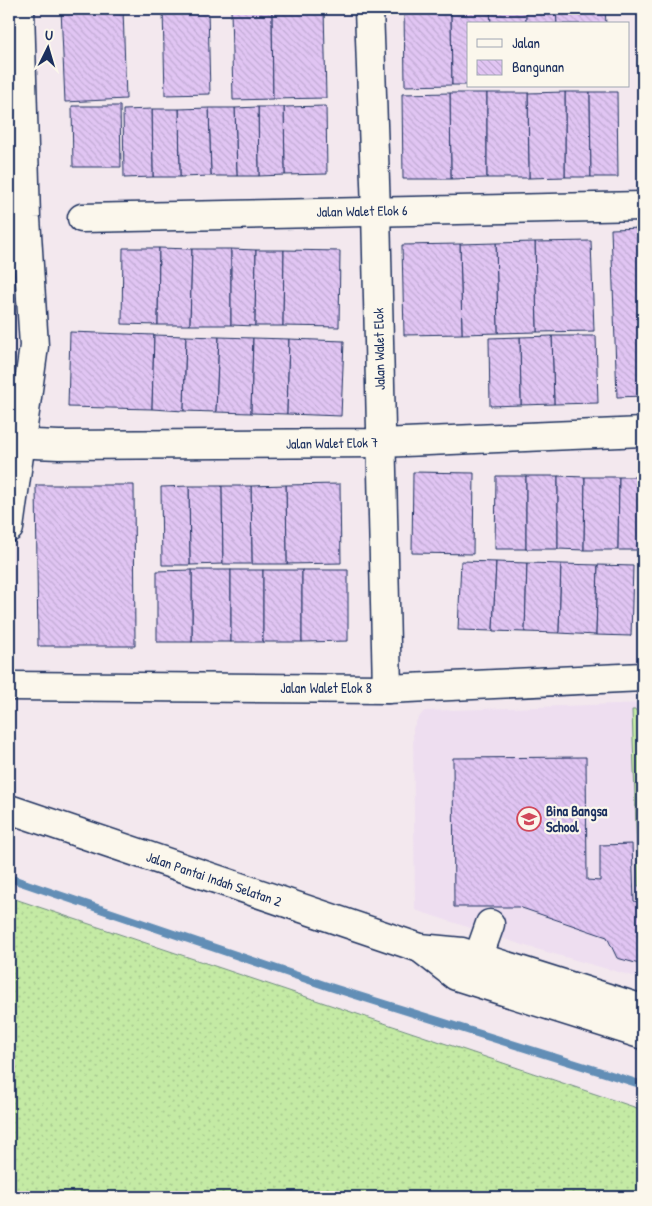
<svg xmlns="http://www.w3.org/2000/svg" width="652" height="1206" font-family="'Patrick Hand',sans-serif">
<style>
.built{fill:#eedef0}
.grass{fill:url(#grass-dots);stroke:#708c81}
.park{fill:#c4eaa4;stroke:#708c81}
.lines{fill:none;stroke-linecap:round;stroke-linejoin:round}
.stream{stroke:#628eb6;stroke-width:8}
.building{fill:url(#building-back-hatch);stroke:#1b2f5e}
.minor-casing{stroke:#1b2f5e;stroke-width:31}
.minor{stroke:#fbf7ec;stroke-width:28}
.labels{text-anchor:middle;stroke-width:4.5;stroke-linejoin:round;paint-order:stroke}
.street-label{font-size:14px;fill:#1b2f5e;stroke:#fbf7ec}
.poi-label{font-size:14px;font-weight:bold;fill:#1b2f5e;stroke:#fbf7ec;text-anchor:start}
</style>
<defs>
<pattern id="grass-dots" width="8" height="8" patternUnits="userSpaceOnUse" patternTransform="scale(1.25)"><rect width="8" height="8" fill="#c4eaa4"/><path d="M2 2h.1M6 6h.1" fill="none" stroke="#a8c990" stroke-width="1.8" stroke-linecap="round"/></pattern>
<pattern id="building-back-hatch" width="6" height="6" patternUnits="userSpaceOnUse" patternTransform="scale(1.25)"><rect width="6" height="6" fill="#e1c5f3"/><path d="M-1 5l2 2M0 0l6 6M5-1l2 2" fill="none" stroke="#c0aad3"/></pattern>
</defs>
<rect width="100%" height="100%" fill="#f3e8ee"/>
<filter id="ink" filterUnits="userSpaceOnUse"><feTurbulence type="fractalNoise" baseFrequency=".02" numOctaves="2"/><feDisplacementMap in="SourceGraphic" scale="10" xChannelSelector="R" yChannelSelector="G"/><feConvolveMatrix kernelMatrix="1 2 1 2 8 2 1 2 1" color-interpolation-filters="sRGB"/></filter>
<g filter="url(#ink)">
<polygon class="built" points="643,703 643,979 529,947 415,910 413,728 417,720 424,711"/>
<polygon class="grass" points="9,897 643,1110 643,1197 9,1197"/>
<polygon class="park" points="632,710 643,710 643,886 638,886"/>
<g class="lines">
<polyline class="stream" points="9,878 330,987 643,1085"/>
</g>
<g class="building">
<polygon points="61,9 123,9 126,99 65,102"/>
<polygon points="163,9 208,9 210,94 165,95"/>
<polygon points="231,9 272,9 273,99 233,100"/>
<polygon points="272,9 324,9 326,98 273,99"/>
<polygon points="404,9 451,9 452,85 405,86"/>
<polygon points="451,9 490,9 491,24 468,24 468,85 452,85"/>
<polygon points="490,9 526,9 526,24 491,24"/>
<polygon points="526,9 556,9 557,24 526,24"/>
<polygon points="556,9 605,9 606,24 557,24"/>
<polygon points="565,92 590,92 591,177 565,177"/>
<polygon points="565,92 565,177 529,178 528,93"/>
<polygon points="590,92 617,92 618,177 591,177"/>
<polygon points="450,93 487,93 487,178 451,179"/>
<polygon points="450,93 451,179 403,179 402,94"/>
<polygon points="487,93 528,93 529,178 487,178"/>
<polygon points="72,106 120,106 121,167 73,167"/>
<polygon points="326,106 327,174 285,175 284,107"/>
<polygon points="258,107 284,107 285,175 259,176"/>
<polygon points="258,107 259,176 237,176 235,108"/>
<polygon points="209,108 235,108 237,176 211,176"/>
<polygon points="209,108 211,176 180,177 179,109"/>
<polygon points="152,109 179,109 180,177 153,177"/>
<polygon points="152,109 153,177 124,178 123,110"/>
<polygon points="643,228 643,396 617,397 611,229"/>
<polygon points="591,241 594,331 537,332 535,242"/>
<polygon points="535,242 537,332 498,333 496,243"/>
<polygon points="496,243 498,333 462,334 460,244"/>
<polygon points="460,244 462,334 404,335 402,245"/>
<polygon points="123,248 159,248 158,325 122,324"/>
<polygon points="159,248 192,249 190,325 158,325"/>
<polygon points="192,249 231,249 231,325 190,325"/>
<polygon points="231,249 256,250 255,326 231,325"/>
<polygon points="256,250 284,250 283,326 255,326"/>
<polygon points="284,250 340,251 339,327 283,326"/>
<polygon points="70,332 154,335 152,409 68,407"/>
<polygon points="154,335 186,336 184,411 152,409"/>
<polygon points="186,336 219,337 216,412 184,411"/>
<polygon points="552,336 596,336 598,403 554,404"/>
<polygon points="552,336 554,404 521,405 520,337"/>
<polygon points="219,337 253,338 251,413 216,412"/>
<polygon points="520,337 521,405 490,406 489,338"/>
<polygon points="253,338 289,339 287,414 251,413"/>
<polygon points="289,339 344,341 341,416 287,414"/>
<polygon points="413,472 474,473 473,554 412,553"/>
<polygon points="496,476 526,476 526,549 495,549"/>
<rect x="526" y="476" width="32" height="73"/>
<polygon points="558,476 585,477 584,550 558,549"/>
<polygon points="585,477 619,477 618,550 584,550"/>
<polygon points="619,477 643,477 643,550 618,550"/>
<polygon points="340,484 341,563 287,564 286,485"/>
<polygon points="36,485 134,485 135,646 38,646"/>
<polygon points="286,485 287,564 252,564 251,486"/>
<polygon points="189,486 222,486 223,564 190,565"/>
<polygon points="189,486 190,565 162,565 161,487"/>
<polygon points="222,486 251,486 252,564 223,564"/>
<polygon points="461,561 496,562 493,631 458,630"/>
<polygon points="496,562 527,563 525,632 493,631"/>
<polygon points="527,563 561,564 559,633 525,632"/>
<polygon points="561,564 598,565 596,635 559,633"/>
<polygon points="598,565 633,566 631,636 596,635"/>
<rect x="192" y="570" width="39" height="72"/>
<polygon points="192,570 192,642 157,642 157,571"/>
<rect x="231" y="570" width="32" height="72"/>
<rect x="263" y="570" width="39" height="72"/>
<polygon points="302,570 348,570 348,641 302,642"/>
<polygon points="586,757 587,880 600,881 600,845 632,844 634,901 643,904 643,965 617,958 607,937 519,907 454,907 453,758"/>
</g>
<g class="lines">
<g class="minor-casing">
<g id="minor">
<polyline points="369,9 376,211 387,689"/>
<polyline points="82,218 643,206"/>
<polyline points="9,443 59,445 381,443 643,432"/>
<polyline points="9,528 34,346 26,218 20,9"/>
<polyline points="9,686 387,689 643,677"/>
<polyline points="9,809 420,948 462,952 643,1009"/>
<polyline points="420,948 456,976 643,1035"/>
<polyline points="472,975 490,924"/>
</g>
</g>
<use href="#minor" class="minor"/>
</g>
</g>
<defs>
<g id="school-ring" transform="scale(1.25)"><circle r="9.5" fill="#fbf7ec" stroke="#d1495b" stroke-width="1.5"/><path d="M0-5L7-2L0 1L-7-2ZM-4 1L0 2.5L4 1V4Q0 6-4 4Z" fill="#d1495b"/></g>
</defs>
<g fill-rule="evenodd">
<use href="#school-ring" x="529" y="819"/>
</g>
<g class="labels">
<g class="street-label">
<text transform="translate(362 211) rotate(-1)" y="5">Jalan Walet Elok 6</text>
<text transform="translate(379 349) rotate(-91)" y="5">Jalan Walet Elok</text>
<text transform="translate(332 443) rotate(-1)" y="5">Jalan Walet Elok 7</text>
<text x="326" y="693">Jalan Walet Elok 8</text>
<text transform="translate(214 879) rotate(19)" y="5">Jalan Pantai Indah Selatan 2</text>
</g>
<g class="poi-label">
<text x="546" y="816">Bina Bangsa<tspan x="546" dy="16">School</tspan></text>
</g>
</g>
<rect width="652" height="1206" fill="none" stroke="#fbf7ec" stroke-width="30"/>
<rect x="15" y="15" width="622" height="1176" fill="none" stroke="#1b2f5e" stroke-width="2" filter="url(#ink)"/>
<rect x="467" y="22" width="162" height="65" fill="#fbf7ec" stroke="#a1a7b3"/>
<rect x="477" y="39" width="25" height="8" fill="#fbf7ec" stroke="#a1a7b3"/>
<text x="512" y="48" font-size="15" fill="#1b2f5e">Jalan</text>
<rect x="477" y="60" width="25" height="15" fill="url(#building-back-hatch)" stroke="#a1a7b3"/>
<text x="512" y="72" font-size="15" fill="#1b2f5e">Bangunan</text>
<g transform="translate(48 48) rotate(5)" stroke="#fbf7ec" stroke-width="4" paint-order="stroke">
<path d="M0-4L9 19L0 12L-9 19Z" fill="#1b2f5e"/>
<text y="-8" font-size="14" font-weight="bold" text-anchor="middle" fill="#1b2f5e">U</text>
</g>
</svg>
